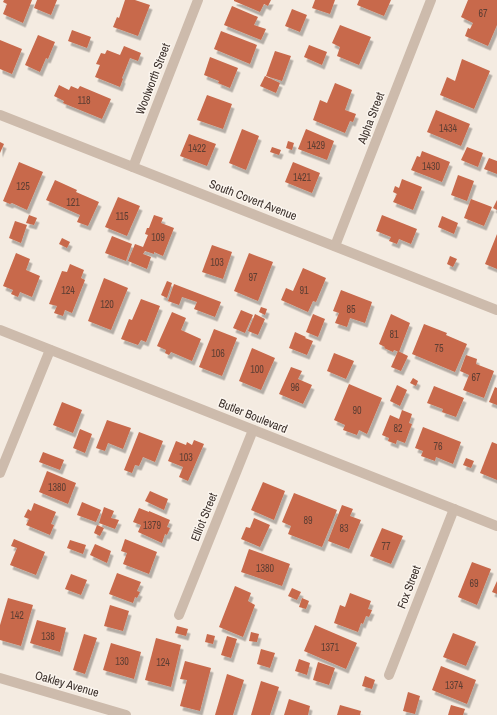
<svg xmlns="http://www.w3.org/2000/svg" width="497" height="715" font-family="'Archivo Narrow',sans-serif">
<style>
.building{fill:#c8694b;filter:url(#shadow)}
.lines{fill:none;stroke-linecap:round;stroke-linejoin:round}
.minor{stroke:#cdbbac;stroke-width:10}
.labels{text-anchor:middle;stroke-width:3;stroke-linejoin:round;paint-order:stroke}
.number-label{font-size:10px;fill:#5e3e33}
.street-label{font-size:12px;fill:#3b302b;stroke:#fbf5ee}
</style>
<defs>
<filter id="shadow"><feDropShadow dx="2.5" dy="4.5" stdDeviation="0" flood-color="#0004"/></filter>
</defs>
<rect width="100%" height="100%" fill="#f4ebe1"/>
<g class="building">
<polygon points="4,0 32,0 23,23 3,14 7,4 3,2"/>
<polygon points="37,0 57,0 51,15 34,8"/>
<polygon points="125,0 135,0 150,5 138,36 113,27 117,17 119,18"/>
<polygon points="234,0 271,0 268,6 264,4 260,12 234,1"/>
<polygon points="315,0 335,0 330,14 312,8"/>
<polygon points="359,0 391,0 384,16 357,5"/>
<polygon points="468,0 497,0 497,25 488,46 465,36 468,28 470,29 473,23 461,17"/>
<polygon points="232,6 258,17 254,25 266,29 261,40 224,25"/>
<polygon points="292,9 307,15 300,32 285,26"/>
<polygon points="340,25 371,37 359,65 337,56 340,47 332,43"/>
<polygon points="72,30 91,37 87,48 68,41"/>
<polygon points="221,31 257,45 250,64 214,49"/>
<polygon points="38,35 55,42 48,59 46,58 40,72 25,65"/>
<polygon points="0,40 22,49 12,74 0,69"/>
<polygon points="309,45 327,52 322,65 304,57"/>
<polygon points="124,46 141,53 138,61 130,58 122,78 123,79 120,87 95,77 100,65 96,64 101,53 105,54 107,50 120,55"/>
<polygon points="275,51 291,56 282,81 266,76"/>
<polygon points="210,57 238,68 230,88 218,83 219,81 204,75"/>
<polygon points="462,59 490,71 474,109 440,95 447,77 455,81"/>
<polygon points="265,76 280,83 276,93 260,86"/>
<polygon points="335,83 352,90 345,110 356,114 353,122 350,121 345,133 313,120 320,100 327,103"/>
<polygon points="59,85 69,90 71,86 78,89 80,86 111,99 102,119 63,103 64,101 54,96"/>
<polygon points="207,95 232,104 223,129 197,120"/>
<polygon points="436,110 470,124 461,146 427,132"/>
<polygon points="242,129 259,136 246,170 229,163"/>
<polygon points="306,129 334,141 327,160 298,149"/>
<polygon points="189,134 216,144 207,166 180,156"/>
<polygon points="288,141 294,143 292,150 286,148"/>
<polygon points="0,142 4,144 0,153"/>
<polygon points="272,147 281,150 279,155 270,152"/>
<polygon points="467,147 483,153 478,167 461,160"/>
<polygon points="422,151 450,162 442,182 411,170 417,156 420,157"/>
<polygon points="489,158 497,161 497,174 484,169"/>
<polygon points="19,162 43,172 27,210 12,203 10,204 3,201"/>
<polygon points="293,162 320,173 312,193 285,182"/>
<polygon points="458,175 474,181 467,201 451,195"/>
<polygon points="402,179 422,187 413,210 393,202 397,194 393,192 395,186 399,188"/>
<polygon points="55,180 77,190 76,192 99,202 88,226 77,222 80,215 46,200"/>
<polygon points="118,197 140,206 127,236 105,227"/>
<polygon points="471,199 492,207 484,226 464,218"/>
<polygon points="497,200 497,210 493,208"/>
<polygon points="29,215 37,218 34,225 26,223"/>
<polygon points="154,215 163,218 161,223 174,228 163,256 154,252 154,254 145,251 143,254 151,257 147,269 128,261 135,244 143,247 148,235 145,234 147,228 149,228"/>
<polygon points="382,215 417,229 411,244 399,239 397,244 389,241 391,237 376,231"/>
<polygon points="442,216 458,223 454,234 438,227"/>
<polygon points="15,221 27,225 21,243 9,238"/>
<polygon points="497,234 497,269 485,264"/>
<polygon points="112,236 132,244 126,261 105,253"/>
<polygon points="62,238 70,242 67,248 59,244"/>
<polygon points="212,245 232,252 223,279 202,272"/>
<polygon points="16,253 30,259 26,270 40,276 32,297 20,292 18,297 11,294 13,290 3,286"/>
<polygon points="249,253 273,262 258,301 234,291"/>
<polygon points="450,256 457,259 453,267 447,264"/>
<polygon points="70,264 84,270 81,278 85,280 72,313 65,310 63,316 54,313 57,306 49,304 62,271 67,272"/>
<polygon points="303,268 326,278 316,302 313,301 308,312 281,300 286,288 293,291"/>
<polygon points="104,278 128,288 111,330 88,321"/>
<polygon points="167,281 172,283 167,298 161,295"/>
<polygon points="174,284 221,302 215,317 194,309 197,302 182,297 179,305 168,301"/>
<polygon points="341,290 372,302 365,323 350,318 347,327 335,323 339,313 333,311"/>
<polygon points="141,299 160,306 146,342 141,340 138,345 121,339 129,319 132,320"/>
<polygon points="261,307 267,309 265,315 259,312"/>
<polygon points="241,310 253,315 245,333 233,328"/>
<polygon points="172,312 186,318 181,330 201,339 192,361 171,352 169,355 165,353 166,350 157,346"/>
<polygon points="255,314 265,319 258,335 248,331"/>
<polygon points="313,314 325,319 318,337 306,332"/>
<polygon points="391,314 410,323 399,352 394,350 393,352 384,348 385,347 379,344"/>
<polygon points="424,324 447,333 446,335 467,344 455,372 412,354"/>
<polygon points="214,329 237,338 222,376 199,367"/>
<polygon points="295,332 306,337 305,338 313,341 307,355 289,348"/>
<polygon points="252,348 275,358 261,390 239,381"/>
<polygon points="398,351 408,356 401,371 391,367"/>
<polygon points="334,353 354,361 346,379 327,371"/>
<polygon points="466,355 477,359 476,364 494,371 484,398 463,390 469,375 460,371"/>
<polygon points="291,367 302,371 298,379 312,385 303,404 279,394"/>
<polygon points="413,378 418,381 416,386 410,383"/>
<polygon points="349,384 382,398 367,434 359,430 357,435 343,430 345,425 334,420"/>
<polygon points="397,385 407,390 400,406 390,401"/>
<polygon points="434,386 464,398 456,417 442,412 443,409 427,403"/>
<polygon points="495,387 497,388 497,405 489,402"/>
<polygon points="62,402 82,410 73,433 53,425"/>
<polygon points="402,410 412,414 409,423 412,424 405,443 397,440 396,444 388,441 389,438 382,435 390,415 399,419"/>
<polygon points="107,420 131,428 123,449 108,443 105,451 96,448"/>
<polygon points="423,427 461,442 453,464 436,457 435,461 421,456 423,451 415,448"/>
<polygon points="80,429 92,434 85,453 73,448"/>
<polygon points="139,432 163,441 155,462 143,457 139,466 135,465 132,473 124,470"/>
<polygon points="194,440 204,444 188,481 179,477 183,467 168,461 176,441 186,445 187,442 192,445"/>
<polygon points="492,442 497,444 497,480 480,473"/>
<polygon points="43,452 64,460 60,470 39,462"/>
<polygon points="466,458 474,461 471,468 463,465"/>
<polygon points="47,471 76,483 68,504 39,492"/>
<polygon points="263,482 285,491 274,520 251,510"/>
<polygon points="150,491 168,499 164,510 145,501"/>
<polygon points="294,493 337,510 322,547 288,534 291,526 282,522"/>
<polygon points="82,502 101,510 96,522 77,515"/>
<polygon points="34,503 56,512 51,524 54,525 50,535 26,525 29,519 24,517 28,509 31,511"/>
<polygon points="342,505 353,509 350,516 361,520 349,549 328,541"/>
<polygon points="104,507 114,511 111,518 119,520 115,529 99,523"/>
<polygon points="139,508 149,512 149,511 170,520 167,527 170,528 167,535 165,534 162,543 138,532 141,525 133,522"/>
<polygon points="254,518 270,525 260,547 241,539 246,527 250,528"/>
<polygon points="97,525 104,528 100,536 94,533"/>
<polygon points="382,528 403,536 391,564 370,556"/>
<polygon points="14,539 45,552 36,575 10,565 17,548 11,546"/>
<polygon points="125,539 157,552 149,574 123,564 127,553 121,551"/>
<polygon points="70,540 86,545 83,554 67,548"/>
<polygon points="95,544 111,551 107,563 90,555"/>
<polygon points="249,549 290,564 282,586 241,572"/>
<polygon points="472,562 491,569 477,605 458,597"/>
<polygon points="117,573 141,582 137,591 140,592 137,598 135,597 133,603 109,594"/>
<polygon points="71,574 87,580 81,595 65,589"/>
<polygon points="497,581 497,594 492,592"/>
<polygon points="235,586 251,593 248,601 255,605 243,637 219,627"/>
<polygon points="292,588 301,592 297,600 288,596"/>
<polygon points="350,593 371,601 368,609 372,610 369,617 366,616 363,624 361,623 358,632 334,623 340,605 345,607"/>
<polygon points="8,598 33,605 21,646 0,640 0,625"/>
<polygon points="302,598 309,601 306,609 299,607"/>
<polygon points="110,605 129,611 123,631 104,626"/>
<polygon points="37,620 66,628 60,652 30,643"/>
<polygon points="315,625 357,643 346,669 304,651"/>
<polygon points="177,626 188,629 186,636 175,633"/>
<polygon points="251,632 259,634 257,642 249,641"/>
<polygon points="453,633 476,642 466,666 443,657"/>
<polygon points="84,634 97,638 85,674 73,670"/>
<polygon points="207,634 215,636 213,644 205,642"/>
<polygon points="227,636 237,639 231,658 221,655"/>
<polygon points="156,638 181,645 171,687 145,680"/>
<polygon points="111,643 141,652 134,679 103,670"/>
<polygon points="261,649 275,653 270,668 257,664"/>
<polygon points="299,659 310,663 307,675 295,671"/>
<polygon points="185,661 211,668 200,711 180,706 187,680 180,679"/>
<polygon points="318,662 335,668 329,685 313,680"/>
<polygon points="441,666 476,680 467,704 432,690"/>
<polygon points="227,674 244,680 233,715 215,715"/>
<polygon points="365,676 375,680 372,689 362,686"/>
<polygon points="261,681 279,687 270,715 251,715"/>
<polygon points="408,692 420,696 415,714 403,711"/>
<polygon points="289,699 310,706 308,715 284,715"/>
<polygon points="340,705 361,711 360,715 337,715"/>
<polygon points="451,705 465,709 463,715 448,715"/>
</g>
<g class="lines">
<g class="minor">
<polyline points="0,115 497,310"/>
<polyline points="133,167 198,0"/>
<polyline points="335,246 431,0"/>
<polyline points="0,330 497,526"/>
<polyline points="0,473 50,350"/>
<polyline points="179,615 253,430"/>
<polyline points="389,675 454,509"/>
<polyline points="0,678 126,715"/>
</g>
</g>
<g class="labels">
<g class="number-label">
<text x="483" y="17">67</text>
<text x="84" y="104">118</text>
<text x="448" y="132">1434</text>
<text x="316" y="149">1429</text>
<text x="197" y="152">1422</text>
<text x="431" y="170">1430</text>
<text x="302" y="181">1421</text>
<text x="23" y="190">125</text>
<text x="73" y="206">121</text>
<text x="122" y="220">115</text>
<text x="158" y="241">109</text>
<text x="217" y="266">103</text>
<text x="253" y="281">97</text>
<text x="68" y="294">124</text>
<text x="304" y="294">91</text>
<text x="107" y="308">120</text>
<text x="351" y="313">85</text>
<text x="394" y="338">81</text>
<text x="439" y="352">75</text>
<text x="218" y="357">106</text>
<text x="257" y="373">100</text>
<text x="476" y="381">67</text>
<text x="295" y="391">96</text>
<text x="357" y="414">90</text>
<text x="398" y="432">82</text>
<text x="438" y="450">76</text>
<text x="186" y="461">103</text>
<text x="57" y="491">1380</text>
<text x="308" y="524">89</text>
<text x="152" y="529">1379</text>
<text x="344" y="532">83</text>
<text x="386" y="550">77</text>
<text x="265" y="572">1380</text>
<text x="474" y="587">69</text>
<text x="17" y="619">142</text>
<text x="48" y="640">138</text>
<text x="330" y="651">1371</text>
<text x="122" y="665">130</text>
<text x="163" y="666">124</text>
<text x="454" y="689">1374</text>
</g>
<g class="street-label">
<text transform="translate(153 79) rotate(-69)" y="4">Woolworth Street</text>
<text transform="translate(371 118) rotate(-69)" y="4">Alpha Street</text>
<text transform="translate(253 200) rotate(21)" y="4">South Covert Avenue</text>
<text transform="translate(253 416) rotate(22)" y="4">Butler Boulevard</text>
<text transform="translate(204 517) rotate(-68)" y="4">Elliot Street</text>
<text transform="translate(409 587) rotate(-69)" y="4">Fox Street</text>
<text transform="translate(67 684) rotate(16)" y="4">Oakley Avenue</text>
</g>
</g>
</svg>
